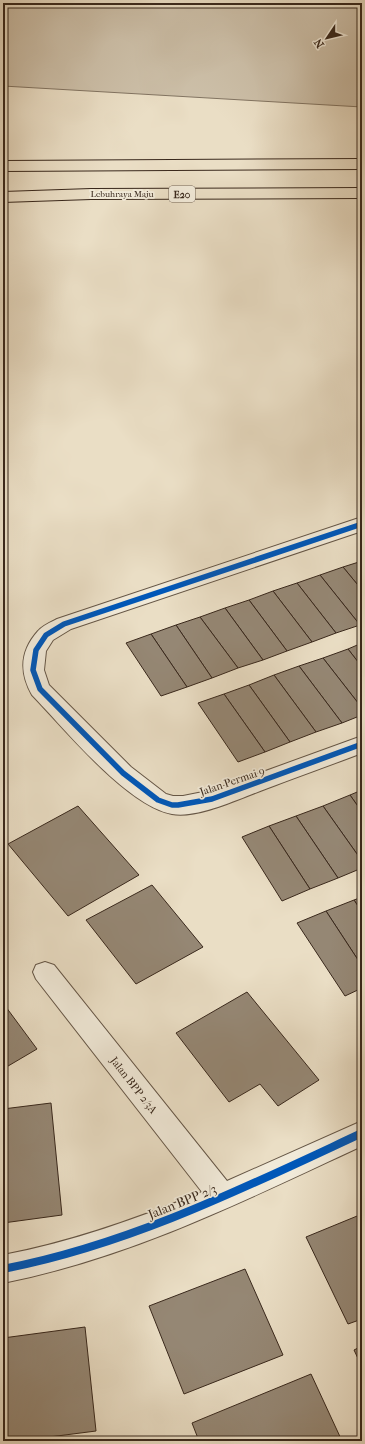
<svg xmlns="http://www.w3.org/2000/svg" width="365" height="1444" font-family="'IM FELL French Canon',serif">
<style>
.green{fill:#ccbfa8;stroke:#827462}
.building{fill:#958774;stroke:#39281c}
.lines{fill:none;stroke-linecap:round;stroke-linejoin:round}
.minor-casing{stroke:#655646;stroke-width:2}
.motorway-casing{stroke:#39281c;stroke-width:2}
.minor{fill:#f1ead9;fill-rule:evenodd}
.motorway{fill:#eadec5;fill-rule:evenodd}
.cycleway-far1-casing{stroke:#f1ead9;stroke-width:8}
.cycleway-casing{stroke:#f1ead9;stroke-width:10}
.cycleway-far1{stroke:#0057b8;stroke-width:5.5}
.cycleway{stroke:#0057b8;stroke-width:8}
.labels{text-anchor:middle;stroke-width:3.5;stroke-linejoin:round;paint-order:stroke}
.far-street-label{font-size:9px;fill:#39281c;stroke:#f1ead9}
.shield{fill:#f1ead9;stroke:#706255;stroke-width:1}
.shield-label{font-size:10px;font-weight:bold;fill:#39281c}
.street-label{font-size:11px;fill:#39281c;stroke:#f1ead9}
.near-street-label{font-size:13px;fill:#39281c;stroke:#f1ead9}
</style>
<rect width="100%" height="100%" fill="#eadec5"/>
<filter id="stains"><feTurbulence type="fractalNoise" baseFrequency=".005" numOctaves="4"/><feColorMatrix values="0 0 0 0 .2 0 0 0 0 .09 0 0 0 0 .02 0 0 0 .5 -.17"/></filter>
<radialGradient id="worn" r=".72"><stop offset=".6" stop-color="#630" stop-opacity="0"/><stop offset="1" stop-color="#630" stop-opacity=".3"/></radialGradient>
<polygon class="green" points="3,3 362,3 362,107 3,86"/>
<g class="building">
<polygon points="362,561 362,590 343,567"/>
<polygon points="343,567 362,590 362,624 360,625 320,575"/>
<polygon points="320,575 360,625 336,633 297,583"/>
<polygon points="297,583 336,633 312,642 273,591"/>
<polygon points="273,591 312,642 287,651 249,600"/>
<polygon points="249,600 287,651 263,660 225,608"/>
<polygon points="225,608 263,660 238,668 200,617"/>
<polygon points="200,617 238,668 212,678 176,625"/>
<polygon points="176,625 212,678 187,687 151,634"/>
<polygon points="151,634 187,687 161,696 126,643"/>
<polygon points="362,643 362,667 348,649"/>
<polygon points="348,649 362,667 362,708 323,658"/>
<polygon points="323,658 362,708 362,715 342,723 299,666"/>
<polygon points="299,666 342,723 316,732 274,675"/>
<polygon points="274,675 316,732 290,742 249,685"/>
<polygon points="249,685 290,742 265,752 224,694"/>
<polygon points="224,694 265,752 238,762 198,703"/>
<polygon points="362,790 362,812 350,795"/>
<polygon points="350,795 362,812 362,861 323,806"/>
<polygon points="78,806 139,875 68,916 8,844"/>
<polygon points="323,806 362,861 362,868 338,878 296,816"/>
<polygon points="296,816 338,878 310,889 269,826"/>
<polygon points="269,826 310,889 282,901 242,837"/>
<polygon points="152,885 203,947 136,984 86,920"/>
<polygon points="362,897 362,912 354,900"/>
<polygon points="354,900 362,912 362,966 326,911"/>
<polygon points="326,911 362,966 362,988 345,996 297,923"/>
<polygon points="247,992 319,1080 278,1106 260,1084 229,1102 176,1033"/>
<polygon points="3,1003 37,1049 3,1069"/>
<polygon points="51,1103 62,1215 3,1223 3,1109"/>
<polygon points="362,1214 362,1319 348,1324 306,1237"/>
<polygon points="245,1269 283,1355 184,1394 149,1306"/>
<polygon points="85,1327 96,1431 18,1441 3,1441 3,1338"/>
<polygon points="362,1346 362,1367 354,1350"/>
<polygon points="311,1374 342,1441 199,1441 192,1423"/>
</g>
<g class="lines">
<g class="minor-casing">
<g id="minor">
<path d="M 362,517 L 362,531 L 71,629 L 53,640 L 46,651 L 44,670 L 49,685 L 131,767 L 166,794 L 173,796 L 183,796 L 213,790 L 362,736 L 362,753 C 331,765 299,776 268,788 C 243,797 198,819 172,814 C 127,806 64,728 32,695 C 19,672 20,651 38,631 C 42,626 51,622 57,619 Z"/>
<path d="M 45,962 L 54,965 L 227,1181 L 362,1121 L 362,1146 C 246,1200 130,1258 3,1283 L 3,1255 C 72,1242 137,1219 202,1192 L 36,979 L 33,972 L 36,965 Z"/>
</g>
</g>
<g class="motorway-casing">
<g id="motorway">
<polygon points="362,159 362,169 3,171 3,161"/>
<polygon points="362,188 362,198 91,199 3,202 3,192 91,189"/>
</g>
</g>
<use href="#minor" class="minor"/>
<use href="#motorway" class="motorway"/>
<g class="cycleway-far1-casing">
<polyline id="cycleway-far1" points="362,524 64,624 46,635 36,650 33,670 40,689 123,773 158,800 172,805 178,805 212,799 362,744"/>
</g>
<g class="cycleway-casing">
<path id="cycleway" d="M 3,1269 C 129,1245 246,1187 362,1133"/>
</g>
<use href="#cycleway-far1" class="cycleway-far1"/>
<use href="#cycleway" class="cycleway"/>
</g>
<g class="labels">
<g class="far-street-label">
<text x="122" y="197">Lebuhraya Maju</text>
</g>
<rect class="shield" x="169" y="186" width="26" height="16" rx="3"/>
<g class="shield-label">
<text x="182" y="198">E20</text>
</g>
<g class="street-label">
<text transform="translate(232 781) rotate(-19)" y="4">Jalan Permai 9</text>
<text transform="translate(134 1085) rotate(52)" y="4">Jalan BPP 2/3A</text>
</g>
<g class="near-street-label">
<text transform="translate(182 1201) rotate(-22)" y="5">Jalan BPP 2/3</text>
</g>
</g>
<rect width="365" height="1444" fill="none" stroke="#eadec5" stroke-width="16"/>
<rect x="4" y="4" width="357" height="1436" fill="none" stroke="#39281c" stroke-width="2"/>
<rect x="8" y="8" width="349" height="1428" fill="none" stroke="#39281c"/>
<g transform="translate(327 38) rotate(235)" stroke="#f1ead9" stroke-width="3" paint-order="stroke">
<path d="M0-3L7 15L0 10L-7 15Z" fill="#39281c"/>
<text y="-6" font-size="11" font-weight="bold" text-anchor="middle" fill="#39281c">N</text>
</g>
<rect width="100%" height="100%" filter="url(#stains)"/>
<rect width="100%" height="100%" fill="url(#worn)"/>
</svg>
